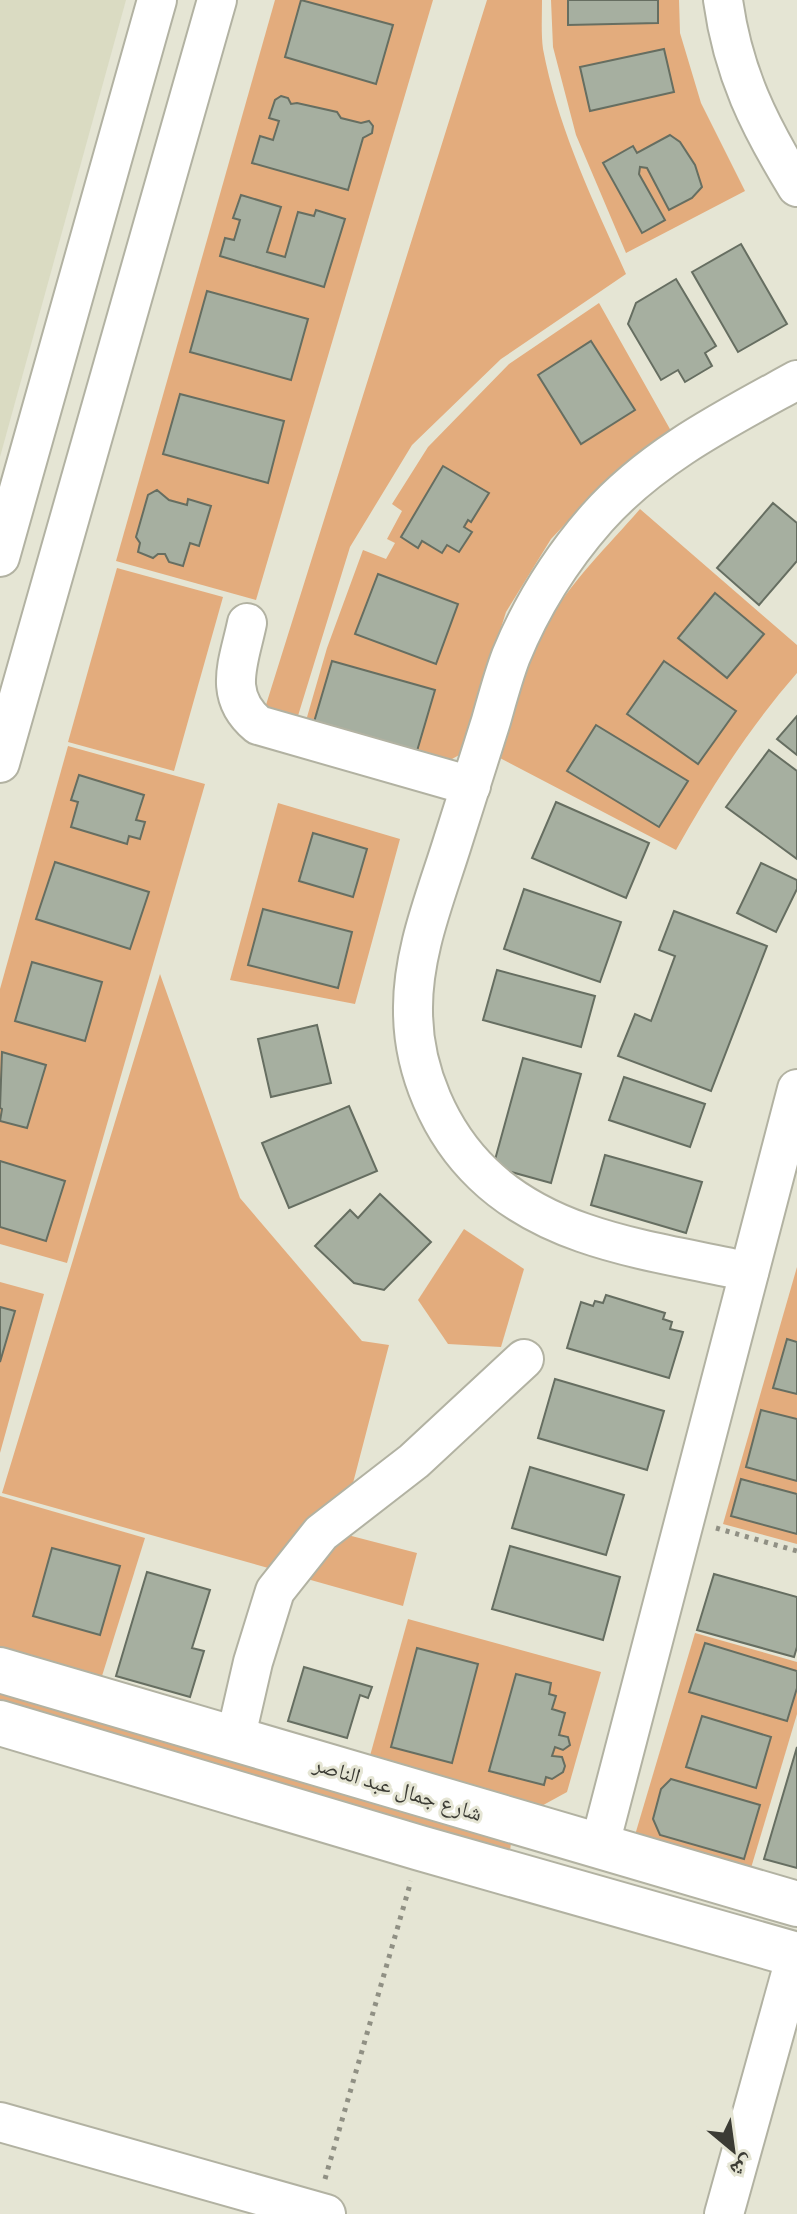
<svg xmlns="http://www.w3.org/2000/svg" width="797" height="2214" font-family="'IBM Plex Sans','Noto Naskh Arabic',sans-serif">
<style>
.built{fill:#dadbc2}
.green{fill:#e3ac7d}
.building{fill:#a6afa0;stroke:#666e61;stroke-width:2}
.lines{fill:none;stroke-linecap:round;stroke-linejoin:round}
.minor-casing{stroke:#b2b2a2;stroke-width:42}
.major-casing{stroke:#b2b2a2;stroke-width:48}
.path{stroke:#909084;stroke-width:5;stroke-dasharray:4 6;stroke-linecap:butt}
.minor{stroke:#fff;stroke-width:38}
.major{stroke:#fff;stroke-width:44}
.labels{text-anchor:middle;stroke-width:6;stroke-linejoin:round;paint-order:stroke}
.street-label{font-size:22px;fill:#3c3c35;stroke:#e5e5d4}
</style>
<rect width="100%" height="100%" fill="#e5e5d4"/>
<polygon class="built" points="0,0 126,0 0,457"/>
<g class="green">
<polygon points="275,0 433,0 256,600 116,561"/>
<path d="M 487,0 L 542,0 C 542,16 541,34 543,49 C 558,128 593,201 626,274 L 501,359 L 412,445 L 350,547 L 293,732 L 260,724 Z"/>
<polygon points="551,0 679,0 680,33 701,103 745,191 626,253 576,135 553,47"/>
<polygon points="599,303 675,438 605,482 551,539 506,612 461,754 443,764 303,731 327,648 363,550 386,559 395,543 387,539 402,511 392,504 428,447 509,364"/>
<path d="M 640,509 L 797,645 L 797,673 C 749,728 712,786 676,850 L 498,757 C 512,712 524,666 547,624 C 571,581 608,546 640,509 Z"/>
<polygon points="117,568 223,597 174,771 68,742"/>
<polygon points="68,746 205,784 67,1263 0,1244 0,989"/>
<polygon points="278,803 400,839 355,1004 230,980"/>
<polygon points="160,974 240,1198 362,1341 389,1345 340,1533 417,1553 403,1606 2,1493"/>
<polygon points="464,1229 524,1269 501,1347 448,1344 418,1300"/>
<polygon points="797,1267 797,1544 723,1524"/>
<polygon points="0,1282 44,1294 0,1453"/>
<polygon points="0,1496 145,1538 102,1676 0,1648"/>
<polygon points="408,1619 601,1672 567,1792 536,1809 368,1763"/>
<polygon points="695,1633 797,1662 797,1714 751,1868 635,1835"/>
<polygon points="0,1694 512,1834 509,1860 0,1718"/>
</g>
<g class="building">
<polygon points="301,0 393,25 376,84 285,57"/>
<polygon points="568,0 658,0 658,23 568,25"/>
<polygon points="664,49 674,92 590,111 580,67"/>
<polygon points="281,96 288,98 291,104 297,103 337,112 341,118 361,123 369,121 373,126 372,133 363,138 348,190 252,163 260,136 273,140 279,121 269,118 275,100"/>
<polygon points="670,135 680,142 695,165 702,187 692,198 669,210 647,168 640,167 639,174 665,220 642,233 603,163 633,146 637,153"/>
<polygon points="241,195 281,207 267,252 285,257 298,212 314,216 316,210 345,219 324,287 220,256 225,238 234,240 240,220 233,218"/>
<polygon points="741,244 787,324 738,352 692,272"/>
<polygon points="676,279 716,346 705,353 712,366 685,382 678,370 661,380 628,324 636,303"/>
<polygon points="207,291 308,319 291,380 190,352"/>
<polygon points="591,341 635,410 581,444 538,375"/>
<polygon points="180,394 284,421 268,483 163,454"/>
<polygon points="443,466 489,493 471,522 468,520 464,527 472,532 459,552 447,545 442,553 422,541 418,548 401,537"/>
<polygon points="157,490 169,500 187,505 188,499 211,506 199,546 190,543 183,566 169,562 165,554 158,554 153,558 138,552 140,543 136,537 148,495"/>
<polygon points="773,503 797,523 797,561 759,605 717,568"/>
<polygon points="378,574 458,604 436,664 355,634"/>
<polygon points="715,593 764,634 727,678 678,638"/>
<polygon points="332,661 435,690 417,751 314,722"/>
<polygon points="664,661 736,711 698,764 627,714"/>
<polygon points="797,716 797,755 777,739"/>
<polygon points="596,725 688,781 659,827 567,771"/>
<polygon points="769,750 797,771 797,859 726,807"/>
<polygon points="79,775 144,795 136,820 145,822 140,839 129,836 127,844 71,827 78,802 71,800"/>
<polygon points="556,802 649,843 626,898 532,858"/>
<polygon points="313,833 367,849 353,897 299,881"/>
<polygon points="55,862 149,892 130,949 36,919"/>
<polygon points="761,863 797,880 797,889 776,932 737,913"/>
<polygon points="524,889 621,922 600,982 504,949"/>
<polygon points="263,909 352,932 338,988 248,965"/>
<polygon points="674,911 767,946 711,1091 618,1056 635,1014 651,1021 675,956 659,950"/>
<polygon points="32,962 102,982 85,1041 15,1021"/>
<polygon points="497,970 595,996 581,1047 483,1020"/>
<polygon points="317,1025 331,1083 271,1097 258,1039"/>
<polygon points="2,1052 46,1065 27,1128 0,1121 2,1109 0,1108"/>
<polygon points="523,1058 581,1074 551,1183 493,1167"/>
<polygon points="624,1077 705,1104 690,1147 609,1120"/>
<polygon points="349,1106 377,1171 289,1208 262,1143"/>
<polygon points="605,1155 702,1182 686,1233 591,1205"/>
<polygon points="0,1161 65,1181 46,1241 0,1227"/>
<polygon points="380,1194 431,1242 384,1290 354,1283 315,1246 350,1210 358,1218"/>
<polygon points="606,1295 665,1313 663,1319 672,1322 670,1329 683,1332 669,1378 567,1348 581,1302 593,1306 595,1301 603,1303"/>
<polygon points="0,1307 15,1311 0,1362"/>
<polygon points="787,1339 797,1342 797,1394 773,1388"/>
<polygon points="555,1379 664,1411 647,1470 538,1438"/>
<polygon points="761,1410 797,1419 797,1481 746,1467"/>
<polygon points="530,1467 624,1495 606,1555 512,1528"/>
<polygon points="741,1479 797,1494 797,1534 731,1516"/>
<polygon points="510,1546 620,1577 603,1640 492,1609"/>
<polygon points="52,1548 120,1566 100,1635 33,1616"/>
<polygon points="147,1572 210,1590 192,1648 204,1651 190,1697 116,1676"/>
<polygon points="714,1574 797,1597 797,1647 794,1657 697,1630"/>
<polygon points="705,1643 797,1671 797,1688 787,1721 689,1692"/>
<polygon points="417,1648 478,1664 452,1763 391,1747"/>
<polygon points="304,1667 372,1687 368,1698 360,1695 347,1738 288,1721"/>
<polygon points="516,1674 551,1683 549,1694 556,1696 552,1709 565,1713 559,1735 568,1737 570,1745 563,1750 555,1747 552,1756 562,1757 565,1766 563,1772 552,1779 546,1777 544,1785 489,1771"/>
<polygon points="702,1716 771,1737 756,1788 686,1767"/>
<polygon points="797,1747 797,1868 764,1859"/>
<polygon points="671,1779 760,1805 744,1859 660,1835 653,1819 661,1789"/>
</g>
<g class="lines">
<g class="minor-casing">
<g id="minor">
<path d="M 723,0 C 733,73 759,125 797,187"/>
<polyline points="0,557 157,0"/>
<path d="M 247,623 C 239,662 222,695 258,725 L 471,786"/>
<polyline points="0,763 217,0"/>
<path d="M 749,1272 C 657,1251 553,1242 483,1174 C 440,1133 413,1070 413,1011 C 412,953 436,896 453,841 C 466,801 478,761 491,721 C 497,700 503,677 511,656 C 532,605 561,559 597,518 C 652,456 726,419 797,380"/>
<polyline points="235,1740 253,1662 275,1591 321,1533 414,1461 524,1359"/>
<polyline points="599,1848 797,1089"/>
<polyline points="0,2122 326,2214"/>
<polyline points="724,2214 796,1955"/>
</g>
</g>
<g class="major-casing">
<g id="major">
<polyline points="0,1670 797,1904"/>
<polyline points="0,1723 420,1848 797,1955"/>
</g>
</g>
<g class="path">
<polyline points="716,1528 797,1551"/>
<polyline points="325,2179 411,1881"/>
</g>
<use href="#minor" class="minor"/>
<use href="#major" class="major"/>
</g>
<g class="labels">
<g class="street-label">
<text transform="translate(398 1788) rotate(17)" y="8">شارع جمال عبد الناصر</text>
</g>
</g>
<g transform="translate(733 2150) rotate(151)" stroke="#e5e5d4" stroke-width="6" paint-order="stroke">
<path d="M0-6L14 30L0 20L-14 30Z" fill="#3c3c35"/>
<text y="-12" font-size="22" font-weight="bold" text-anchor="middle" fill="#3c3c35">ش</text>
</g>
</svg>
